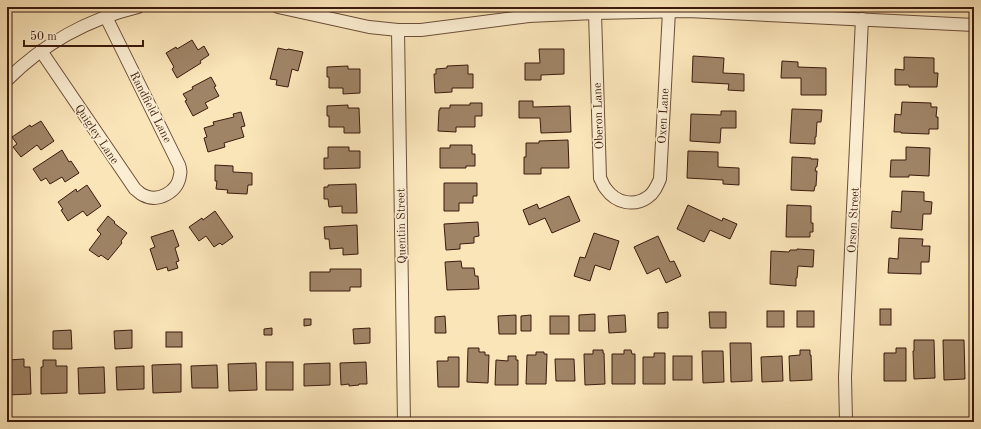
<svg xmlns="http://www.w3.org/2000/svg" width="981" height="429" font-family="'Old Standard TT',serif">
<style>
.building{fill:#9f8466;stroke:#3c1b0d}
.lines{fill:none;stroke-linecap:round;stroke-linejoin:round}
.minor-casing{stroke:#6c4e38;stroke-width:14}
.minor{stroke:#fceed2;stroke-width:12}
.labels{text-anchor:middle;stroke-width:3.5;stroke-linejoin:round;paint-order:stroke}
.street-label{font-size:12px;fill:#3c1b0d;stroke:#fceed2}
</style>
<rect width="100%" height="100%" fill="#fae5b9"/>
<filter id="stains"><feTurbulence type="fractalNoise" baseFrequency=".005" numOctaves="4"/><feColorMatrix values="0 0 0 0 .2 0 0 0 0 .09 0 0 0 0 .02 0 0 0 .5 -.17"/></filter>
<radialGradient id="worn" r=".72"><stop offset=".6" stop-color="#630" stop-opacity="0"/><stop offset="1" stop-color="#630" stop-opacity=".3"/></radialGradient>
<g class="building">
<polygon points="192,40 198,50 204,46 209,55 200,61 201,63 177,78 172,69 174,67 166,53 176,47 177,49"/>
<polygon points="278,48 287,50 288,49 303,52 298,71 292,69 288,87 276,85 277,80 270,79"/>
<polygon points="539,49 564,49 564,74 541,75 541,80 525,80 525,63 540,63"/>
<polygon points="693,56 724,58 723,73 744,74 744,91 728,90 729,84 692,82"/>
<polygon points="904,57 934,58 934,73 938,73 937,87 909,87 909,85 895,85 895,69 904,70"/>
<polygon points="782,61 798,62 798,67 826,68 826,95 801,95 801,78 781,78"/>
<polygon points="468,65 468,74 473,74 473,88 452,88 452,92 435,93 434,74 436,74 436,69 447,68 447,66"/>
<polygon points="348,66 348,69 360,69 360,93 343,94 343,88 329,88 329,77 327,77 327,67"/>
<polygon points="211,77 216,86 214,87 219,96 205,103 208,108 193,116 185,101 187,100 183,94 193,89 192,87"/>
<polygon points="519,101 533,101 533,107 570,106 571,132 541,133 540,118 519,118"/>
<polygon points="902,102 931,103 931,107 937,107 936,117 938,117 938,129 929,129 929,134 901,133 901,132 894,132 895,114 901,115"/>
<polygon points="470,103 482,103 482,116 475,116 475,127 456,127 456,132 438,131 439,110 440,110 440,108 450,108 450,105 470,105"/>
<polygon points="348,105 348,108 359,108 360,133 344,133 344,127 329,127 329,116 327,116 327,106"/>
<polygon points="792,109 822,110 821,122 817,122 816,137 815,137 815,144 790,143"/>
<polygon points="721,111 736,111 736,128 721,128 720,143 690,141 691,114 721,115"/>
<polygon points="241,112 245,126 241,127 244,137 224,143 225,147 208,152 204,138 207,137 204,128 214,125 213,122 234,117 233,114"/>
<polygon points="41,121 54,141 41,150 37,145 21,157 13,147 17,144 12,137 30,125 31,127"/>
<polygon points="568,140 569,168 541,168 541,174 524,174 524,157 526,157 526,143 539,143 539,141"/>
<polygon points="450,145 472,145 472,154 475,154 475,166 466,166 466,168 440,168 440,148 450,148"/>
<polygon points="328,147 349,147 349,151 360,151 360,168 324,169 324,158 328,158"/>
<polygon points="906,147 930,148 929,176 909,175 909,177 890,177 891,160 906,160"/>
<polygon points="62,150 69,162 71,161 79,173 65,182 62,177 50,184 46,178 41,181 33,169"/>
<polygon points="688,151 718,152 718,167 739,168 739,185 723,184 723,180 687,178"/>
<polygon points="792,157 811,158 811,159 818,159 817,167 816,167 815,171 817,171 816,186 815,186 814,191 791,190"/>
<polygon points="215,165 233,166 233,172 252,173 252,185 248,185 247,194 227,193 228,190 216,189 217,181 215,181"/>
<polygon points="444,183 477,183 477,196 473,196 473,203 459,203 459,211 444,211"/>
<polygon points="356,184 357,213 342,213 342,206 329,207 328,199 324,199 324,187 328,187 328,185"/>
<polygon points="87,185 101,206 87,216 83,211 68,221 61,210 63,209 58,202 76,189 77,192"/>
<polygon points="902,191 924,192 924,201 932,202 931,214 923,214 922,230 891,228 892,211 901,212"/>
<polygon points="569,196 580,221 552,233 545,218 529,225 523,210 537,204 539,209"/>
<polygon points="688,205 722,221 723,218 737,224 730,239 710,230 704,242 677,229"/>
<polygon points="787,205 811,206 811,223 813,223 813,232 810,232 810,237 786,237"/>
<polygon points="215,211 233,237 222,245 220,243 214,247 206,236 199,241 189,227 202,218 203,220"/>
<polygon points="108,216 115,222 114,223 127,233 121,241 122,243 108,260 101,255 99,257 89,250 101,234 97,230"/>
<polygon points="478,222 479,236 474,237 474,243 460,244 460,249 446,250 444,224"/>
<polygon points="357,225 358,254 343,255 343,248 330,249 329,239 325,239 324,227"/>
<polygon points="173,230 179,246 175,248 179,261 176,262 178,268 168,271 167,267 157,270 150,249 155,247 151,237"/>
<polygon points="594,233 619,241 610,270 595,265 590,281 574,276 580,257 585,258"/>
<polygon points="658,236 670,262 674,261 681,276 666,283 659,268 647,274 634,247"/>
<polygon points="899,238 923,239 922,246 930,246 929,262 921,262 921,274 888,273 889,258 898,259"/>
<polygon points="797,249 814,250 813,267 798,266 797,278 796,278 796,286 770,284 771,251 789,252 790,250 797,250"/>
<polygon points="461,261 462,268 474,268 475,276 478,276 479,289 447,290 445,262"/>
<polygon points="330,269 361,269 361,287 350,287 350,291 310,291 310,272 330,272"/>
<rect x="880" y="309" width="11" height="16"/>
<rect x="767" y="311" width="17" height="16"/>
<rect x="797" y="311" width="17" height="16"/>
<polygon points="668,312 668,328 658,328 658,313"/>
<polygon points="709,312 726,312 726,328 710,328"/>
<polygon points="595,314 595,331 579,331 579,315"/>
<polygon points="516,315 516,334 499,334 498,316"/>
<polygon points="531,315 531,331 521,331 521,316"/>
<polygon points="625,315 626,332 609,333 608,316"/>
<polygon points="445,316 446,333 435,333 435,317"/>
<rect x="550" y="316" width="19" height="18"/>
<polygon points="304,319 311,319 311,325 304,326"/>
<polygon points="272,328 272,335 264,335 264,329"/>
<polygon points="370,328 370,343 354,344 353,329"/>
<polygon points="71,330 72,349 53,349 53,331"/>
<polygon points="132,330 132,348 115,349 114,331"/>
<rect x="166" y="332" width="16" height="15"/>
<polygon points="972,339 974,339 974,374"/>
<polygon points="914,340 934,340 935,378 914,379 913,351 914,351"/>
<polygon points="943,340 964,340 965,379 944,380"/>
<polygon points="730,343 751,343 752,381 731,382"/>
<polygon points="468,348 479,348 479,352 485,352 485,355 489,355 488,383 467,382"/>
<polygon points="896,348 906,348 906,381 884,381 884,353 896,353"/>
<polygon points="593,350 603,350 603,353 604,353 605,384 585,385 584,354 593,354"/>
<polygon points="624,350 631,350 632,354 635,354 635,384 612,384 612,354 624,354"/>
<polygon points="800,350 810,350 810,355 811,355 812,380 790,381 789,356 800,355"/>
<polygon points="702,351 723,351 724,382 703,383"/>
<polygon points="536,352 544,352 544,354 547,354 546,384 526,384 527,355 536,355"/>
<polygon points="654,353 665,353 665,384 643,384 643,357 654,357"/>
<polygon points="508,356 516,356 516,360 518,360 518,385 495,385 496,360 508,361"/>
<rect x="673" y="356" width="19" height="24"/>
<polygon points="782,356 783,381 762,382 761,357"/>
<polygon points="448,357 459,357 459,387 438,387 437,361 448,361"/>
<polygon points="24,359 24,367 30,367 31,394 7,395 7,368 9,368 8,360"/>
<polygon points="555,359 574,359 575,381 556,381"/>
<polygon points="43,360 56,360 56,366 67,366 67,393 41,394 41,367 43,367"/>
<rect x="266" y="362" width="27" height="28"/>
<polygon points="366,362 367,384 359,384 359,385 349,386 349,384 341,385 340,363"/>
<polygon points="256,363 257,390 229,391 228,364"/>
<polygon points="330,363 330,385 304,386 304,364"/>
<polygon points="181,364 181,392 153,393 152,365"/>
<polygon points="217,365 218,388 192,388 191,366"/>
<polygon points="144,366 144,389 117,390 116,367"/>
<polygon points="104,367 105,393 79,394 78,368"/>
</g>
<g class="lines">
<g class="minor-casing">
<g id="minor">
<polyline points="278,7 369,27 398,30 421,30 529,16 595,13 688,11 974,25"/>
<path d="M 595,13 L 600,178 C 602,181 603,186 606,189 C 616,203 634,207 648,197 C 654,193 657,186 660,179 L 669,11"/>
<polyline points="398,30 404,422"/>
<path d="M 41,51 L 135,189 C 138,191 140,194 143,195 C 158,203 178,192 180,175 C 181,172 180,168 179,165 L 106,17"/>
<path d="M 7,80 C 43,44 89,19 138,7"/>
<polyline points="846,422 845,377 862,19"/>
</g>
</g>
<use href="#minor" class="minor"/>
</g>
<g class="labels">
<g class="street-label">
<text transform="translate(151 107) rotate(63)" y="4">Randfield Lane</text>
<text transform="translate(598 116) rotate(-92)" y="4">Oberon Lane</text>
<text transform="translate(663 116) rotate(-87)" y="4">Oxen Lane</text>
<text transform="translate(97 134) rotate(56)" y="4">Quigley Lane</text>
<text transform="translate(853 220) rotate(-87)" y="4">Orson Street</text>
<text transform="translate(401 226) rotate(-91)" y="4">Quentin Street</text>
</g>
</g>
<rect width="981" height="429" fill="none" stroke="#fae5b9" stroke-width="24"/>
<rect x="8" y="8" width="965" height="413" fill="none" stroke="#3c1b0d" stroke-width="2"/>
<rect x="12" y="12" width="957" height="405" fill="none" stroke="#3c1b0d"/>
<path d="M24 40v6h119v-6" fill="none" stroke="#3c1b0d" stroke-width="2"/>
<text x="30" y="40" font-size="12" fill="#3c1b0d" stroke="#fceed2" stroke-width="3" paint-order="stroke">50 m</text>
<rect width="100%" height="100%" filter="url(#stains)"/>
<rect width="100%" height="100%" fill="url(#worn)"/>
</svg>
